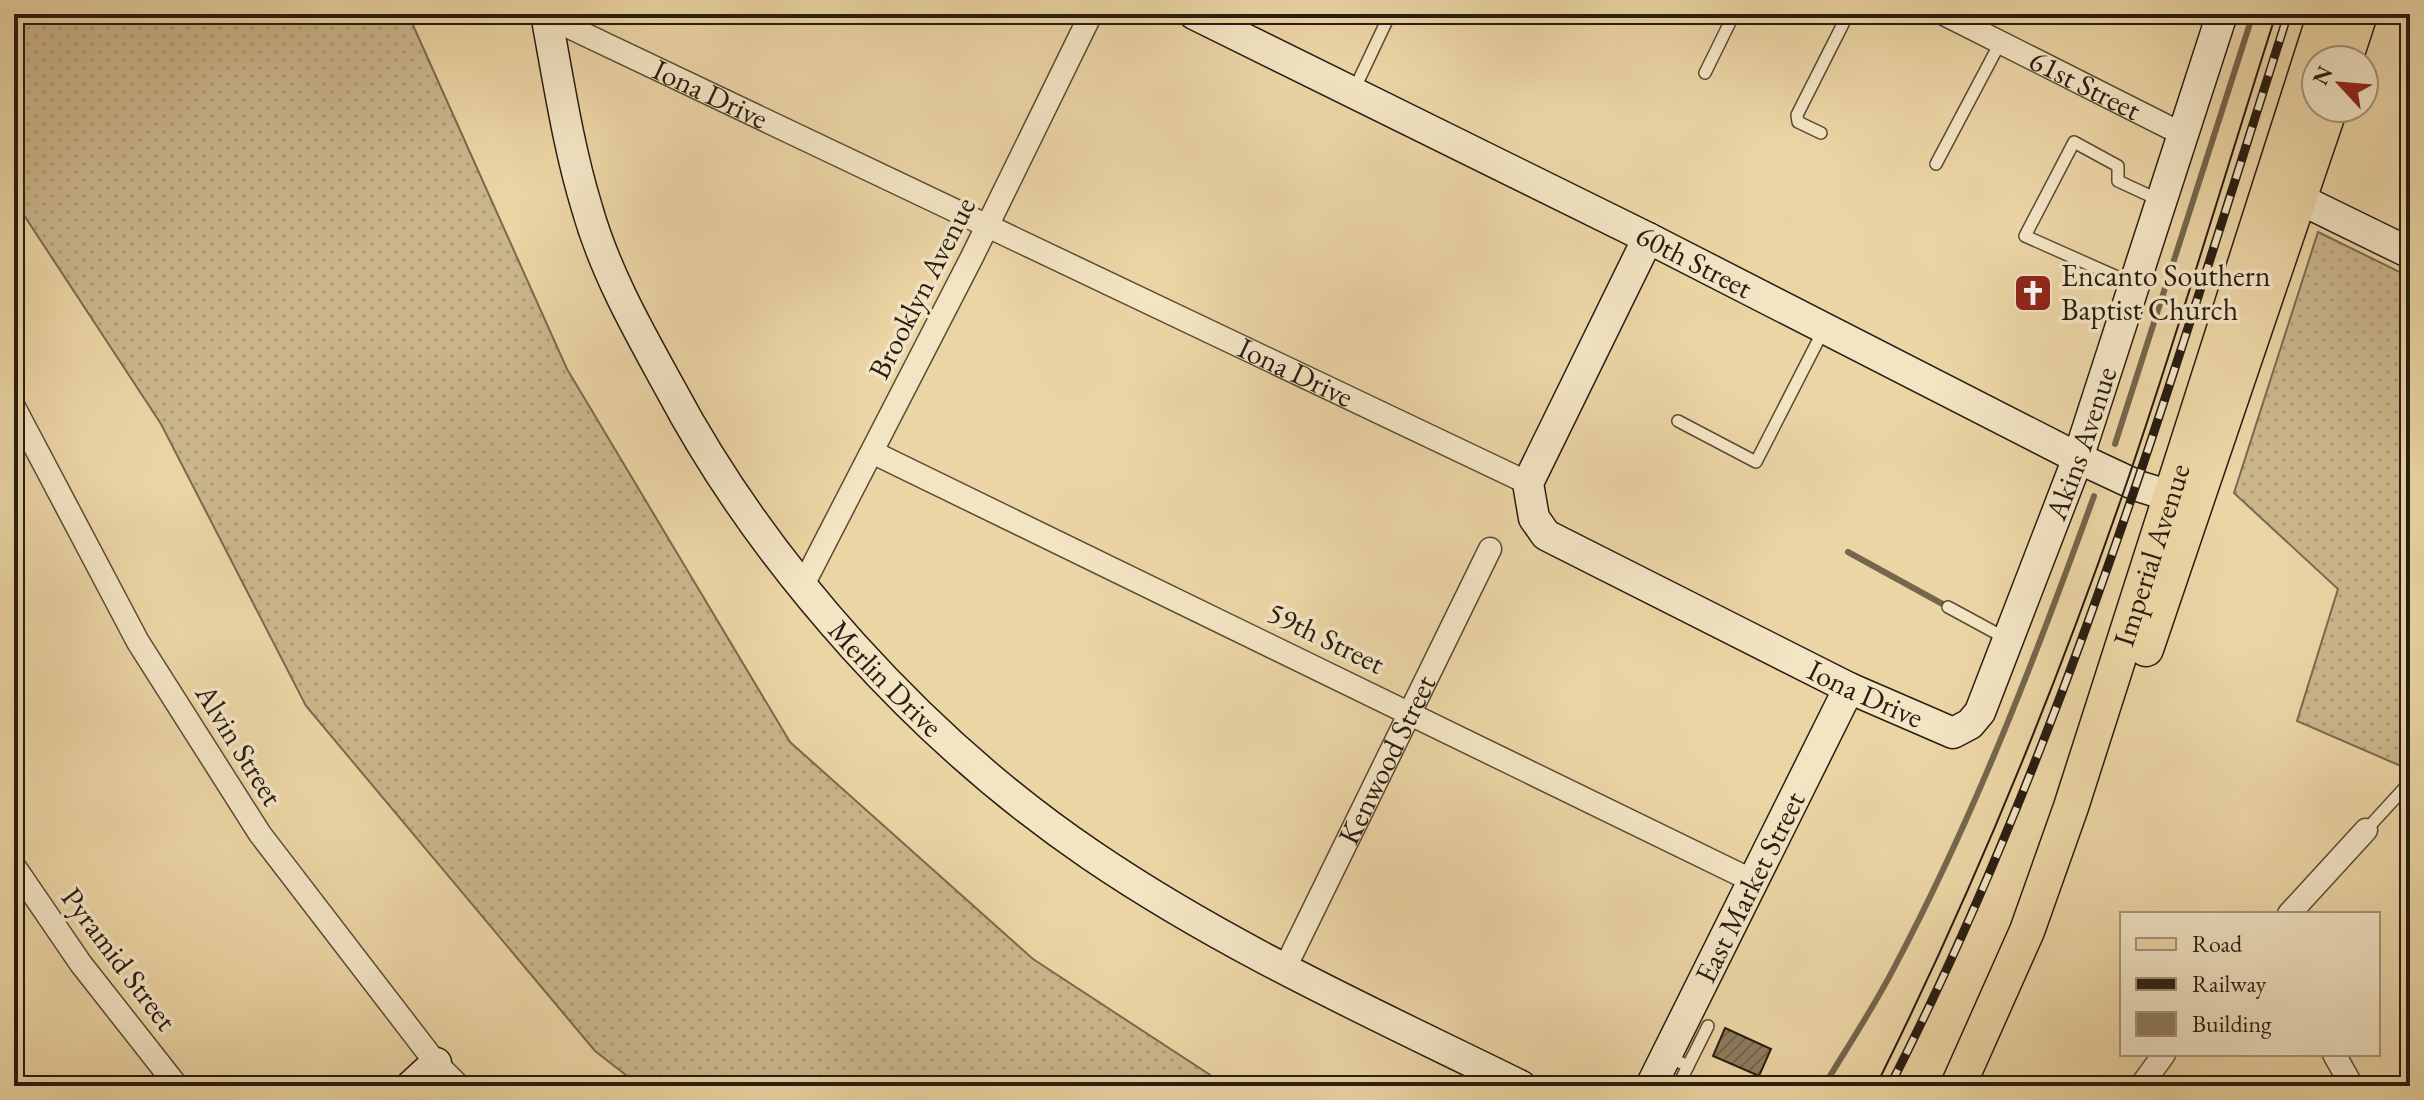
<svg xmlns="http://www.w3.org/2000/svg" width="2424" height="1100" font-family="'EB Garamond',serif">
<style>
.grass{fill:url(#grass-dots);stroke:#7a6a4e;stroke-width:2}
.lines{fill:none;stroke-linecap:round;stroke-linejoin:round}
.stream{stroke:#75664c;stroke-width:6}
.building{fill:url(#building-hatch);stroke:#281d11;stroke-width:2}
.lane-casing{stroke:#594b36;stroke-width:14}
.street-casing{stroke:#594b36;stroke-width:25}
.secondary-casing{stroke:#281d11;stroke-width:33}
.primary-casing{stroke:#281d11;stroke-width:37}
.lane{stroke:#f3e4c4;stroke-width:11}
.street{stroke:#f3e4c4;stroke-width:22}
.secondary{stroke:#f3e4c4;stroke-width:30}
.primary{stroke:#ecd5a5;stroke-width:34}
.tram{stroke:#281d11;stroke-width:2}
.rail-casing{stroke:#281d11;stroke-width:9}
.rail{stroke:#f3e4c4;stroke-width:6;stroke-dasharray:18;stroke-linecap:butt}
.labels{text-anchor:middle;stroke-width:7;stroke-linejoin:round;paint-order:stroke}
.street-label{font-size:30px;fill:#281d11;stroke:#f3e4c4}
.poi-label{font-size:30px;fill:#281d11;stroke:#f3e4c4;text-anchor:start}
</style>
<defs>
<pattern id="grass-dots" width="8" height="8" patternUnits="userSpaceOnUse" patternTransform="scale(2)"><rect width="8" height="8" fill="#cbb68c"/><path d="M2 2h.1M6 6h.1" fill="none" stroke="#ae9c78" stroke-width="1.8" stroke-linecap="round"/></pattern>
<pattern id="building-hatch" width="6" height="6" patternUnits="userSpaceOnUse" patternTransform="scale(2)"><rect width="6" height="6" fill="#8e7d5e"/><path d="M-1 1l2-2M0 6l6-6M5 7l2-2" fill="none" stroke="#74664c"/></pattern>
</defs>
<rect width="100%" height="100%" fill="#ecd5a5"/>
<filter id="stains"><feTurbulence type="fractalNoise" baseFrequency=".0025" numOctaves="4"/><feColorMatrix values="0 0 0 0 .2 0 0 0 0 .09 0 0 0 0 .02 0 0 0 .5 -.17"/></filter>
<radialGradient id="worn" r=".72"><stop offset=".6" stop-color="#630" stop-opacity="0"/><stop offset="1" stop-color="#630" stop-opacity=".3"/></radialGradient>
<g class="grass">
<polygon points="14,14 408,14 567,369 790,742 1033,959 1227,1086 640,1086 595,1051 306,706 161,424 14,200"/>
<polygon points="2318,232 2410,277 2410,770 2297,721 2338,589 2234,493"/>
</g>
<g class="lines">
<g class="stream">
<polyline points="2115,444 2253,14"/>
<polyline points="1848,552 1948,607"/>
<path d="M 1824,1086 C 1848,1046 1874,1007 1895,966 C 1975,815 2036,656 2094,496"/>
</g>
</g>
<polygon class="building" points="1725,1028 1771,1049 1759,1076 1713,1056"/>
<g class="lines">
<g class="lane-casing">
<g id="lane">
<polyline points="1705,73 1734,14"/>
<polyline points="1354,90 1390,14"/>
<polyline points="1821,133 1798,122 1797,115 1848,14"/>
<polyline points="1936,164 2000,43"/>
<polyline points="2133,284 2025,236 2074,142 2118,166 2118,181 2159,200"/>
<polyline points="1678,421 1756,462 1823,331"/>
<polyline points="1948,607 2007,639"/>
<polyline points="2366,830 2410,782"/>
<polyline points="1669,1057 1688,1066 1678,1086"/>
<polyline points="1688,1066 1708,1026"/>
</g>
</g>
<g class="street-casing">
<g id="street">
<path id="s1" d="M 1944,14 L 2184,135"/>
<path id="s2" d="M 546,16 L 1528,483"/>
<polyline points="14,407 138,642 260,834 436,1063 459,1086"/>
<polyline points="872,452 1753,881"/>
<polyline points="802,587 972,257 1091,14"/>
<polyline points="14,866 81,964 177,1086"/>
<polyline points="2289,914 2366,830"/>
<path id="s3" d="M 1284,970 L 1490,549"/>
<polyline points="2334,1054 2352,1086"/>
<polyline points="2141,1086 2164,1054"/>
</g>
</g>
<g class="secondary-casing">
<g id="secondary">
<path id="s4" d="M 546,14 C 558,78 568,146 587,208 C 605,272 638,330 670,388 C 765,567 923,741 1091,855 C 1226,947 1375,1014 1521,1086"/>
<path id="s5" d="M 1194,14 L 1648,238 L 2078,458 L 2138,486 L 2193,503"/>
<polyline points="2279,189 2410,253"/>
<path id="s6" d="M 1648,238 L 1528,483 L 1534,518 L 1546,535 L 1849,688 L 1953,733 L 1970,724 L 1980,712 L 2078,458 L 2222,14"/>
<polyline points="411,1086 436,1063"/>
<path id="s7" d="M 1651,1086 L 1849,688"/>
</g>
</g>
<g class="primary-casing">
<g id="primary">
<polyline points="2345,60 2360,14"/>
<polyline points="2146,649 2330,108"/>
<path id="s8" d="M 1958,1086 L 2027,931 L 2071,807 L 2325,14"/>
</g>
</g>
<use href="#lane" class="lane"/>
<use href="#street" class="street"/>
<use href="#secondary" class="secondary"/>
<use href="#primary" class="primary"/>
<path class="tram" d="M 1876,1086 C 1973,891 2056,688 2127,482 C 2180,327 2226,170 2276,14"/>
<g class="rail-casing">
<path id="rail" d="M 1890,1086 C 2064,745 2172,377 2288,14"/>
</g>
<use href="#rail" class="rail"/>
</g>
<defs>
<g id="church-square" transform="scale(2)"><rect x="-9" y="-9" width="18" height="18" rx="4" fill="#8f2418" stroke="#f3e4c4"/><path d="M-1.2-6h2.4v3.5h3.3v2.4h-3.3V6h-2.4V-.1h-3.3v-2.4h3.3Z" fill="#fff"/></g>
</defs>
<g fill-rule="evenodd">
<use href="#church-square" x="2033" y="293"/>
</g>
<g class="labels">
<g class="street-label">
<text dy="10" stroke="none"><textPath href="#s1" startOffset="158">61st Street</textPath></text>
<text dy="10" stroke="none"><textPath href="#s2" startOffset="182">Iona Drive</textPath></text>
<text dy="10" stroke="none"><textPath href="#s5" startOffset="558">60th Street</textPath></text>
<text transform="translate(922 288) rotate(-63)" y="10">Brooklyn Avenue</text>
<text dy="10" stroke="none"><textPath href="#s2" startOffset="830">Iona Drive</textPath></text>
<text dy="10" stroke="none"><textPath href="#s6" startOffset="1104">Akins Avenue</textPath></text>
<text dy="10" stroke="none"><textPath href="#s8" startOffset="566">Imperial Avenue</textPath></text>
<text transform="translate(1326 638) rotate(26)" y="10">59th Street</text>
<text dy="10" stroke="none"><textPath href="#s4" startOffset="760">Merlin Drive</textPath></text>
<text dy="10" stroke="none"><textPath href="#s6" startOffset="686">Iona Drive</textPath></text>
<text transform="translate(239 745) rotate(58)" y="10">Alvin Street</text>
<text dy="10" stroke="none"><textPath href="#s3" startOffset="234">Kenwood Street</textPath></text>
<text dy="10" stroke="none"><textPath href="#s7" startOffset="222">East Market Street</textPath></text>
<text transform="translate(119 959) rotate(53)" y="10">Pyramid Street</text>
</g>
<g class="poi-label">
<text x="2061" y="286">Encanto Southern<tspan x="2061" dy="34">Baptist Church</tspan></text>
</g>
</g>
<rect width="2424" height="1100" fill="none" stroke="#ecd5a5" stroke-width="48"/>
<rect x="16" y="16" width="2392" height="1068" fill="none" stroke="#281d11" stroke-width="4"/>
<rect x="24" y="24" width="2376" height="1052" fill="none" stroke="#281d11" stroke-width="2"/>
<rect x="2120" y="912" width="260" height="144" fill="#f3e4c4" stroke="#a2947c" stroke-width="2"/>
<rect x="2136" y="938" width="40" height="12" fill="#ecd5a5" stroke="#a2947c" stroke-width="2"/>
<text x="2192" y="952" font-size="24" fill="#281d11">Road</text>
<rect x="2136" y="978" width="40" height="12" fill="#281d11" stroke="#a2947c" stroke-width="2"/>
<text x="2192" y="992" font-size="24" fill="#281d11">Railway</text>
<rect x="2136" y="1012" width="40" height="24" fill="#8e7d5e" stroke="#a2947c" stroke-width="2"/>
<text x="2192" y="1032" font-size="24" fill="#281d11">Building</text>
<g transform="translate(2340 84) rotate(296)"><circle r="38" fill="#f3e4c4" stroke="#a2947c" stroke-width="2"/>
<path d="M0-6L14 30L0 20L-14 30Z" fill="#8f2418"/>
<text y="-12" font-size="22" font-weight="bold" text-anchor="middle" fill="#281d11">N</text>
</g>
<rect width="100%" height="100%" filter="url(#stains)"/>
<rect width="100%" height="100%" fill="url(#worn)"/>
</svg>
